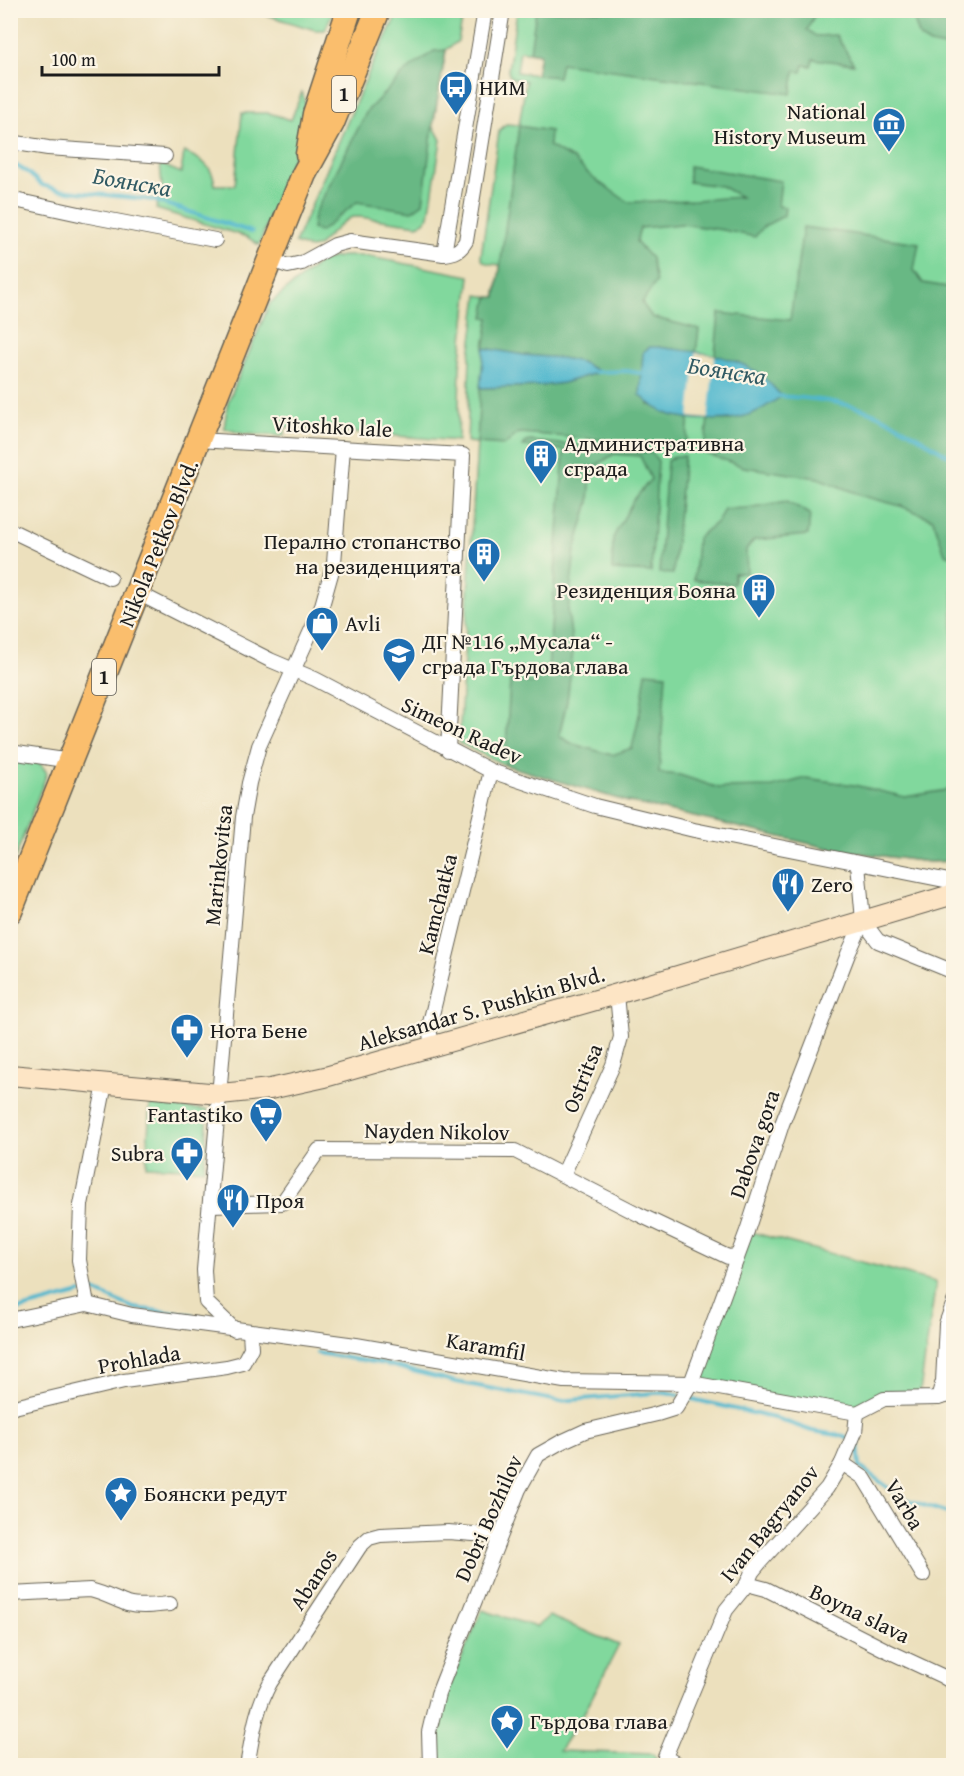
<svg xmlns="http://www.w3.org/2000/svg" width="964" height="1776" font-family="'Gentium Book Plus',serif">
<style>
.green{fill:#81d89d;stroke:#4e7a5c;stroke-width:1.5;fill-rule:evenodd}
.forest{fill:#68b884;stroke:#426a50;stroke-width:1.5}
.water{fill:#50b7ce;stroke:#366a75;stroke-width:1.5}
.pier{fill:#ece0bd}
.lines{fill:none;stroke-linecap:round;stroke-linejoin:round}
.stream{stroke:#50b7ce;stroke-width:4}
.street-casing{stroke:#656154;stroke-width:16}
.secondary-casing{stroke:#656154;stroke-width:22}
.highway-casing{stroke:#656154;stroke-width:27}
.street{stroke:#fff;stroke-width:14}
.secondary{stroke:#fde5c5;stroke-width:20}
.highway{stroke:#fabe6d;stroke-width:24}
.labels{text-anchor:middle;stroke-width:4.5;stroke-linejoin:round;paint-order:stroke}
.shield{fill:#fcf5e5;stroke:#5f5d58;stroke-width:1.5}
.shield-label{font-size:21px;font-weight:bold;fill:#1c1c1c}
.poi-label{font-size:22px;fill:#1c1c1c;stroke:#fcf5e5;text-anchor:start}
.street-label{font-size:22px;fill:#1c1c1c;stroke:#fcf5e5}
.water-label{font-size:24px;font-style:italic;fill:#315a63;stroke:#fcf5e5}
</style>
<rect width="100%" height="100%" fill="#fcf5e5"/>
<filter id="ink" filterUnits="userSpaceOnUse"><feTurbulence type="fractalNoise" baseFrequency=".0167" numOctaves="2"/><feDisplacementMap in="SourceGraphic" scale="12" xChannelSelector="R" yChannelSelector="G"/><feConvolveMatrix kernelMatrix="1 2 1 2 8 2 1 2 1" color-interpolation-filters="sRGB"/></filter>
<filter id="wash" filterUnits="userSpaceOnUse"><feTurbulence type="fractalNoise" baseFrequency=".008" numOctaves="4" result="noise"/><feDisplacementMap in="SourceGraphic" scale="24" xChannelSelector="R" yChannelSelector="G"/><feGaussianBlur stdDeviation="1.35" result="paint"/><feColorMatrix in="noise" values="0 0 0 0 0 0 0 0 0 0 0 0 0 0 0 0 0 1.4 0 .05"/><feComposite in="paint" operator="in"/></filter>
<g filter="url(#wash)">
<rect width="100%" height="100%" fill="#ece0bd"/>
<g class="green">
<polygon points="261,11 333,11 325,30 315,30 266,15"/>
<polygon points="399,11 464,11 458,41 446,50 433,125 441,140 429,216 424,222 418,225 360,217 352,217 343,222 317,247 309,248 295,243 372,65"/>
<path d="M 517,11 L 953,11 L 953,861 L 929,862 L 837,850 L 625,801 L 505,765 L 459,743 L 477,443 L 467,442 L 470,356 L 478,295 L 495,298 L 501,265 C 493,264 482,265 481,256 L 499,131 L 506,124 L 519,125 L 526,81 C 517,79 509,81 508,70 ZM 520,51 L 540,54 L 536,75 L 517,72 Z"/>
<path d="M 302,92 C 314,120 290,164 279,191 C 273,209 266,227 259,245 L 247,237 L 156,209 L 162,187 L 160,164 L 181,173 L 184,152 C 201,159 213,166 215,185 L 235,185 L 242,113 L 269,113 L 291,120 Z"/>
<polygon points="342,256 365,256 470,276 460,368 458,441 285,427 284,436 243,434 224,428 228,402 270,303 323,260"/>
<polygon points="11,758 40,763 47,773 11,869"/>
<polygon points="150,1105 208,1110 204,1169 146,1166"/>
<polygon points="747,1231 936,1282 919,1398 884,1399 857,1413 691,1383"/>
<polygon points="482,1610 536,1627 549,1616 619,1645 585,1711 559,1751 653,1754 660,1765 438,1765 437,1746 445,1697"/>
</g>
<g class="forest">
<polygon points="829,11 814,16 807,30 816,36 836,35 854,64 813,59 811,66 804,65 802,72 795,71 791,94 561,63 558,77 537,75 540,54 530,52 536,11"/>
<polygon points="911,11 953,11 953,49 930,44 920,38"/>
<polygon points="446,50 433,125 423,203 412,211 357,202 320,232 312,229 314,215 367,111 406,71 434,51"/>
<polygon points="519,126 550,131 549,146 573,159 593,178 628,202 695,200 741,197 721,186 689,182 689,166 781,181 778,206 785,207 784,216 764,226 755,237 723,230 682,224 640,228 636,242 651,258 656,282 642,303 652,317 699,329 696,353 658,347 649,404 672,415 689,417 686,447 521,433 517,434 505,445 477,443 480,388 541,386 563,383 599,372 581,362 510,353 484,348 489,318 484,317 488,297 496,297"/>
<polygon points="803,227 919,243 914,270 923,283 953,288 953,557 945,554 933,519 901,506 863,496 818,478 744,467 704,453 708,419 731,420 738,363 715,355 719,313 790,320"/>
<polygon points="531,441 652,453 658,461 651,572 612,570 613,538 633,501 651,479 640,456 614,454 591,469 589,502 575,550 568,611 573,651 567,701 559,736 573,744 612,755 632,748 641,707 646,672 666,674 659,773 680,775 719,788 772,787 806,778 854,785 905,797 953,789 953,861 929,862 837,850 625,801 505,765 510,681 536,683 537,669 548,669 564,450 523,446 526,442"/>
<polygon points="675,456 684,456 673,574 659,573 667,461"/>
<polygon points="787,501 810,514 808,535 754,540 746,550 747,573 734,573 734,584 694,580 697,538 718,521 724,509 747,508"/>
</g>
<g class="water">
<path d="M 650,347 L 658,347 C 692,352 734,353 762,376 C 769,381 775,390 782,396 C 770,404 759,412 745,416 C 728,422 689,420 671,415 C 659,411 649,404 640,395 L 643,352 Z"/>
<polygon points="484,348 524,355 562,358 581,362 600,372 563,383 541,386 480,388"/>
</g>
<polygon class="pier" points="696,353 715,355 708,419 689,417"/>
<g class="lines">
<g class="stream">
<polyline points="10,162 27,172 42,185 59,190 153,200 252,232"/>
<polyline points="596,372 627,371 645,374"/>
<path d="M 777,396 C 809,398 843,401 873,413 C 901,424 927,443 954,459"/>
<polyline points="88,1291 92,1290 134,1308 192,1315"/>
<polyline points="10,1312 81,1293"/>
<polyline points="317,1353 385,1364 456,1382 559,1401 666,1392 678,1395"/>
<polyline points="692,1399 778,1419 812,1431 844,1436 858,1444 860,1467 904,1499 954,1515"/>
</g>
</g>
</g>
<g filter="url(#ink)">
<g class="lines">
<g class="street-casing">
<g id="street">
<polyline points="10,142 48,148 165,156"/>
<polyline points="10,199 84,215 215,240"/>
<polyline points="444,254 485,10"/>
<path d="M 271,260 L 288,266 L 302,263 L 335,245 L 350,241 L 444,254 C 455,253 460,251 466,241 L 503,10"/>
<polyline points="198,440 463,455 448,750"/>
<polyline points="10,530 110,578"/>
<polyline points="138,593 270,660 315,679 491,771 595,806 694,830 954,882"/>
<polyline points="10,752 71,761"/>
<polyline points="863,921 878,941 954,972"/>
<polyline points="432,1047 429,1027 491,771"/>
<polyline points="563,1175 613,1065 621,1037 617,994"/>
<polyline points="211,1205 282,1203 319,1150 515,1151 638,1214 728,1257 737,1256"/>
<polyline points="87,1304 79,1260 81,1205 105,1084"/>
<polyline points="10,1320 87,1304 132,1315 356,1345 564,1381 691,1383 857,1413 884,1399 938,1398 954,1394"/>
<polyline points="235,1330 206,1302 204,1270 243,817 249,783 259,746 321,609 334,563 343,448"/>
<polyline points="938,1398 943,1381 946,1324 954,1302"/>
<polyline points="10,1408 124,1381 227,1367 243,1363 251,1348 250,1332"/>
<polyline points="842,1463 864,1478 923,1575"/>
<polyline points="747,1584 766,1589 886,1650 942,1676 954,1683"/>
<path d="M 10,1594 L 90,1590 C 103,1593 114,1599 127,1604 C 141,1608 156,1605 170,1604"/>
<path d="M 247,1766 C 253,1734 255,1711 270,1683 L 360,1546 L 369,1538 L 380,1535 L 448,1532 L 499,1536"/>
<polyline points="430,1766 429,1732 438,1694 519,1489 538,1455 561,1442 585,1431 657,1414 676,1408 691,1383 747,1231 782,1124 848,954 863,921 858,864"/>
<polyline points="680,1766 665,1757 726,1610 747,1584 752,1572 761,1561 827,1488 842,1463 855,1432 857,1413"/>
</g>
</g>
<g class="secondary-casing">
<polyline id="secondary" points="10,1075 220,1094 270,1089 325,1077 617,994 954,894"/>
</g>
<g class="highway-casing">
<g id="highway">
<polyline points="308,154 315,114 349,10"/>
<polyline points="10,911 304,174 332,123 378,10"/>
</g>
</g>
<use href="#street" class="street"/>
<use href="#secondary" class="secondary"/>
<use href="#highway" class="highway"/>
</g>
</g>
<defs>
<g id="bus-pin" transform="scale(1.725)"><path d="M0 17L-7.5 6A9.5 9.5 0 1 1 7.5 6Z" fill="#1f6fb2" stroke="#fcf5e5"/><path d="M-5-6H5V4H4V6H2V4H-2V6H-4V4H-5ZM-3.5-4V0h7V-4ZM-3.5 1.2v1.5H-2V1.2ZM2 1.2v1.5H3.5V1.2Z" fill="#fff"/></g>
<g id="museum-pin" transform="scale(1.725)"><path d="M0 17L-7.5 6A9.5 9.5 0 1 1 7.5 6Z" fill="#1f6fb2" stroke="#fcf5e5"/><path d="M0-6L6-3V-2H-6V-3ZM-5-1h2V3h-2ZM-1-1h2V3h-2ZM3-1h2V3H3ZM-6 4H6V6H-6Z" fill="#fff"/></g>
<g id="building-pin" transform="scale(1.725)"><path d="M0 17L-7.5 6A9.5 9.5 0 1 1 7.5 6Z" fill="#1f6fb2" stroke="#fcf5e5"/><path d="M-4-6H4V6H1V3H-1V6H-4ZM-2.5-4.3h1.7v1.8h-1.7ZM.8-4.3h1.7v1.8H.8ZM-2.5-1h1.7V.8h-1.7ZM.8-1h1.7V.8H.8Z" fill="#fff"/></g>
<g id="shop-pin" transform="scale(1.725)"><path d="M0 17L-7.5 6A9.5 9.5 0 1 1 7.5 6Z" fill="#1f6fb2" stroke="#fcf5e5"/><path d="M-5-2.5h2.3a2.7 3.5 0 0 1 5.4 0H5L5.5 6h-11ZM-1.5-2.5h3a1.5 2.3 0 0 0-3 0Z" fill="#fff"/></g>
<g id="school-pin" transform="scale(1.725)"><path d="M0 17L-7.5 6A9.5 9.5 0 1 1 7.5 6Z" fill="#1f6fb2" stroke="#fcf5e5"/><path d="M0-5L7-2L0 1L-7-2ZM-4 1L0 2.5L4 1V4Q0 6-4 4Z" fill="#fff"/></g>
<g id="restaurant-pin" transform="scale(1.725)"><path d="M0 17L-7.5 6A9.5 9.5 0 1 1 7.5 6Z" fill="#1f6fb2" stroke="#fcf5e5"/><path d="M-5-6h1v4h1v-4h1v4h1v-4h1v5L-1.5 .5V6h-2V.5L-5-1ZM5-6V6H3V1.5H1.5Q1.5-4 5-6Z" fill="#fff"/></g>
<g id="pharmacy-pin" transform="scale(1.725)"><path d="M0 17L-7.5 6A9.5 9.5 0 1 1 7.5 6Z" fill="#1f6fb2" stroke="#fcf5e5"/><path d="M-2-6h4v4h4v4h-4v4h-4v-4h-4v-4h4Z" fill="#fff"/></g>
<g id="supermarket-pin" transform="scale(1.725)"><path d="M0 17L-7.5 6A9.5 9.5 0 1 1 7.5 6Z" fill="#1f6fb2" stroke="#fcf5e5"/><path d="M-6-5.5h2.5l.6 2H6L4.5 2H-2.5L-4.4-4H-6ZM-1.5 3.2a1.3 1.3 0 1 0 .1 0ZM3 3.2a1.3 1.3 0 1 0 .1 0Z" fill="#fff"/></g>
<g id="sight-pin" transform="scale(1.725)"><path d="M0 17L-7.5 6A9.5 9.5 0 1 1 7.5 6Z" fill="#1f6fb2" stroke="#fcf5e5"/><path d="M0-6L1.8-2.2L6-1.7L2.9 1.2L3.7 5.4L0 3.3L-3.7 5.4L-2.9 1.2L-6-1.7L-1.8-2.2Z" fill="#fff"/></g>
</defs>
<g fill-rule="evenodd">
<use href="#bus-pin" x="456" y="87"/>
<use href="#museum-pin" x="889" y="124"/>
<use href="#building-pin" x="541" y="456"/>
<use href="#building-pin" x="484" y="554"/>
<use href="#building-pin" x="759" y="590"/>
<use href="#shop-pin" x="322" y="623"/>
<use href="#school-pin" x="399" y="654"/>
<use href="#restaurant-pin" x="788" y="884"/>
<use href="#pharmacy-pin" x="187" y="1030"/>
<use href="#supermarket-pin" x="266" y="1114"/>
<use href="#pharmacy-pin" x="187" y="1153"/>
<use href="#restaurant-pin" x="233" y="1200"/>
<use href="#sight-pin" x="121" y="1493"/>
<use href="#sight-pin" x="507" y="1721"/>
</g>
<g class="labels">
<g class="shield">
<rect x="332" y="76" width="24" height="36" rx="4.5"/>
<rect x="92" y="659" width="24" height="36" rx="4.5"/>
</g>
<g class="shield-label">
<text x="344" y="101">1</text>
<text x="104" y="684">1</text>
</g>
<g class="poi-label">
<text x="479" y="95">НИМ</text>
<text x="866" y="119" text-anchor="end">National<tspan x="866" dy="25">History Museum</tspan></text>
<text x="564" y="451">Административна<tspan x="564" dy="25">сграда</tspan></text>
<text x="461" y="549" text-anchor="end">Перално стопанство<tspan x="461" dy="25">на резиденцията</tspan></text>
<text x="736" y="598" text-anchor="end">Резиденция Бояна</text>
<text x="345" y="631">Avli</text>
<text x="422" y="649">ДГ №116 „Мусала“ -<tspan x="422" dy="25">сграда Гърдова глава</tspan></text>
<text x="811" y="892">Zero</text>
<text x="210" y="1038">Нота Бене</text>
<text x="243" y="1122" text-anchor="end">Fantastiko</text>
<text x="164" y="1161" text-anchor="end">Subra</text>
<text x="256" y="1208">Проя</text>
<text x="144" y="1501">Боянски редут</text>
<text x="530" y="1729">Гърдова глава</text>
</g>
<g class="street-label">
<text transform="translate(332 426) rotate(3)" y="8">Vitoshko lale</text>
<text transform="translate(158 543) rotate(-68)" y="8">Nikola Petkov Blvd.</text>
<text transform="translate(462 730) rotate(25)" y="8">Simeon Radev</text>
<text transform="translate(218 865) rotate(-84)" y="8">Marinkovitsa</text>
<text transform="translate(437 904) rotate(-76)" y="8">Kamchatka</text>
<text transform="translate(481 1008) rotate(-16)" y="8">Aleksandar S. Pushkin Blvd.</text>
<text transform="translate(582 1078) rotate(-68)" y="8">Ostritsa</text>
<text transform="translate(437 1131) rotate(1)" y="8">Nayden Nikolov</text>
<text transform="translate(754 1144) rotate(-71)" y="8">Dabova gora</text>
<text transform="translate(486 1346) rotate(10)" y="8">Karamfil</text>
<text transform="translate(139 1359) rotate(-10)" y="8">Prohlada</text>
<text transform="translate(905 1504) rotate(59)" y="8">Varba</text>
<text transform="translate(488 1518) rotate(-66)" y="8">Dobri Bozhilov</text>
<text transform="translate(769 1523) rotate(-51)" y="8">Ivan Bagryanov</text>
<text transform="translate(313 1579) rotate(-57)" y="8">Abanos</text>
<text transform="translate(860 1613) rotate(26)" y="8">Boyna slava</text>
</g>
<g class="water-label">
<text transform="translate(132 182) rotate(10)" y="8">Боянска</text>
<text transform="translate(727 371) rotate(9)" y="8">Боянска</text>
</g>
</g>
<rect width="964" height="1776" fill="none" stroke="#fcf5e5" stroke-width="36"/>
<path d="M42 66v9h177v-9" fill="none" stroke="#1c1c1c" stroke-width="3"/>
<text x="51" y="66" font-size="18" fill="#1c1c1c" stroke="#fcf5e5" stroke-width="4.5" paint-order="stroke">100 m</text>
</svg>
